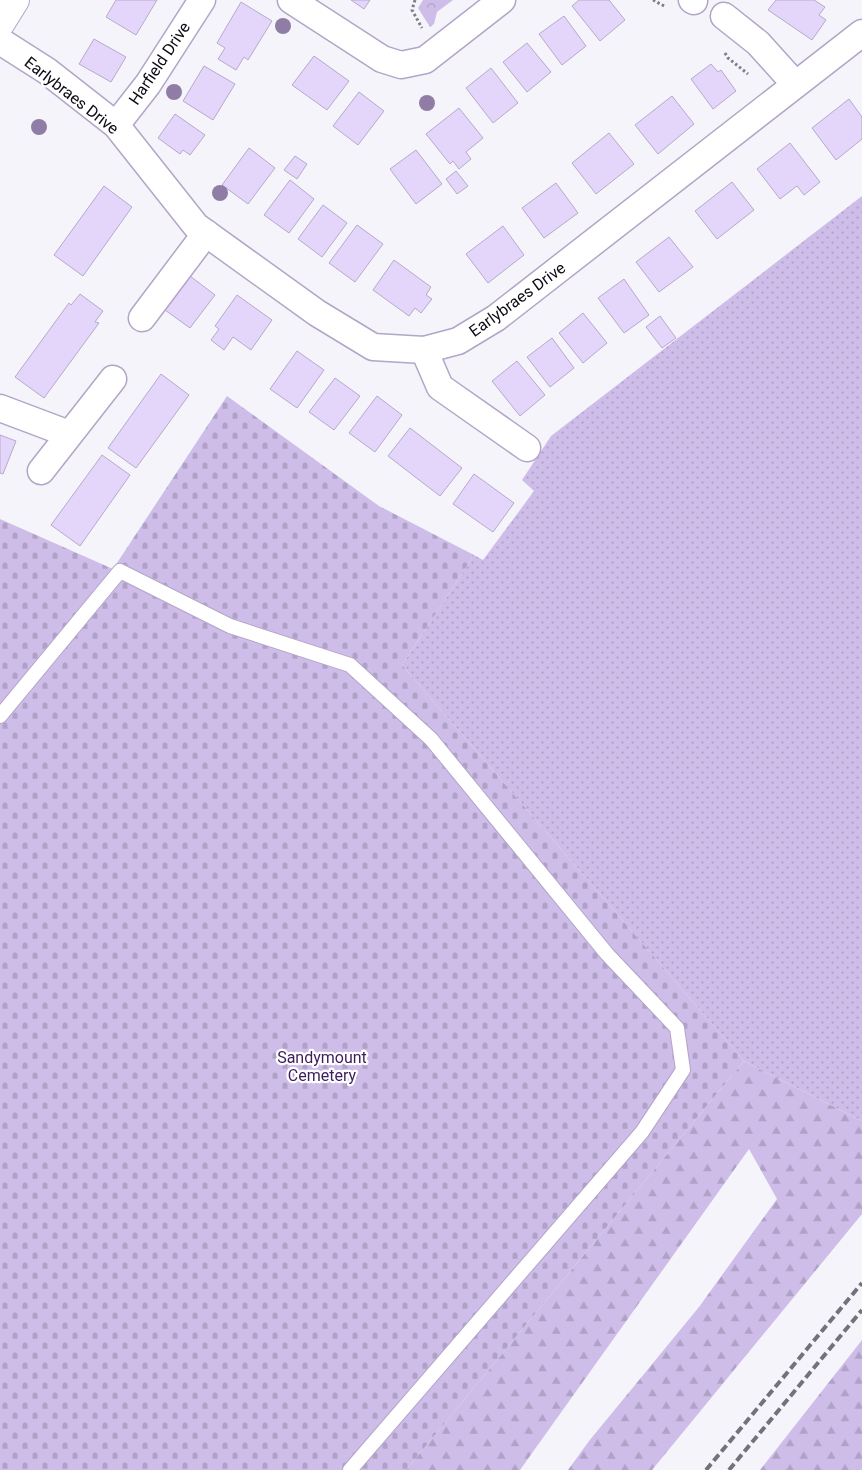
<svg xmlns="http://www.w3.org/2000/svg" width="862" height="1470" font-family="Roboto,sans-serif">
<style>
.grass{fill:url(#grass-dots)}
.forest{fill:url(#forest-firs)}
.cemetery{fill:url(#cemetery-stones)}
.park{fill:url(#park-crowns)}
.building{fill:#e4d6fa;stroke:#b6a9cb}
.lines{fill:none;stroke-linecap:round;stroke-linejoin:round}
.lane-casing{stroke:#b2a5c7;stroke-width:16}
.street-casing{stroke:#b2a5c7;stroke-width:29}
.secondary-casing{stroke:#b2a5c7;stroke-width:30}
.path{stroke:#7f7c85;stroke-width:3;stroke-dasharray:2.5 2.5;stroke-linecap:butt}
.lane{stroke:#fff;stroke-width:14}
.street{stroke:#fff;stroke-width:26}
.secondary{stroke:#fff;stroke-width:28}
.rail{stroke:#74717a;stroke-width:4;stroke-dasharray:8 4;stroke-linecap:butt}
.tree{fill:#907da5}
.labels{text-anchor:middle;stroke-width:4.5;stroke-linejoin:round;paint-order:stroke}
.street-label{font-size:16px;fill:#0e0a15;stroke:#fff}
.park-label{font-size:16px;fill:#3d1c5f;stroke:#fff}
</style>
<defs>
<pattern id="grass-dots" width="8" height="8" patternUnits="userSpaceOnUse" patternTransform="scale(1.25)"><rect width="8" height="8" fill="#cebde9"/><path d="M2 2h.1M6 6h.1" fill="none" stroke="#b0a1c7" stroke-width="1.8" stroke-linecap="round"/></pattern>
<pattern id="forest-firs" width="22" height="20" patternUnits="userSpaceOnUse" patternTransform="scale(1.25)"><rect width="22" height="20" fill="#cebde9"/><path d="M5 1l3.5 6h-7zM16 11l3.5 6h-7z" fill="#b0a1c7"/></pattern>
<pattern id="cemetery-stones" width="16" height="16" patternUnits="userSpaceOnUse" patternTransform="scale(1.25)"><rect width="16" height="16" fill="#cebde9"/><path d="M2 7V4a2 2 0 0 1 4 0v3zM10 15v-3a2 2 0 0 1 4 0v3z" fill="#b0a1c7"/></pattern>
<pattern id="park-crowns" width="20" height="18" patternUnits="userSpaceOnUse" patternTransform="scale(1.25)"><rect width="20" height="18" fill="#cebde9"/><path d="M2 6a3 3 0 1 1 6 0M12 15a3 3 0 1 1 6 0" fill="none" stroke="#b0a1c7"/></pattern>
</defs>
<rect width="100%" height="100%" fill="#f6f4fb"/>
<polygon class="grass" points="862,196 862,1121 744,1061 402,665 474,555 483,560 534,491 522,480 551,436"/>
<g class="forest">
<polygon points="744,1061 862,1121 862,1214 652,1470 568,1470 589,1441 699,1307 777,1199 749,1149 520,1470 406,1470"/>
<polygon points="862,1340 862,1470 760,1470"/>
</g>
<polygon class="cemetery" points="227,396 379,506 474,555 402,665 744,1061 406,1470 0,1470 0,519 113,569"/>
<polygon class="park" points="423,0 453,0 437,12 434,24 430,27 418,8"/>
<g class="building">
<polygon points="116,0 157,0 136,35 106,17"/>
<polygon points="351,0 370,0 364,9"/>
<polygon points="579,0 609,0 625,20 600,41 572,6"/>
<polygon points="776,0 814,0 825,7 819,15 826,20 812,40 768,10"/>
<polygon points="241,2 272,21 248,60 244,57 236,70 218,59 225,48 217,43"/>
<polygon points="564,16 586,46 562,65 539,34"/>
<polygon points="94,39 126,57 111,82 79,64"/>
<polygon points="527,43 551,72 527,92 503,62"/>
<polygon points="314,56 349,81 327,110 292,85"/>
<polygon points="711,64 718,72 721,70 736,91 713,109 691,79"/>
<polygon points="204,66 235,84 213,120 183,101"/>
<polygon points="491,68 518,103 493,123 466,88"/>
<polygon points="359,92 384,111 358,145 333,126"/>
<polygon points="672,96 694,124 658,154 635,125"/>
<polygon points="849,99 862,117 862,139 836,160 812,128"/>
<polygon points="459,108 483,138 466,152 471,159 459,169 453,161 450,164 426,134"/>
<polygon points="175,114 205,135 190,155 183,150 180,154 158,138"/>
<polygon points="609,133 634,164 596,194 572,163"/>
<polygon points="790,143 820,182 804,195 797,186 780,199 757,169"/>
<polygon points="249,148 275,168 248,204 222,185"/>
<polygon points="416,150 442,184 416,204 390,169"/>
<polygon points="295,156 307,164 297,179 284,170"/>
<polygon points="456,171 468,186 457,194 446,179"/>
<polygon points="290,180 314,199 289,233 264,215"/>
<polygon points="732,182 754,210 717,239 695,211"/>
<polygon points="556,183 578,213 544,238 522,208"/>
<polygon points="104,186 132,207 83,276 54,255"/>
<polygon points="323,205 347,223 322,257 298,239"/>
<polygon points="357,225 383,244 355,282 329,263"/>
<polygon points="503,226 524,255 488,283 466,254"/>
<polygon points="669,237 693,267 659,292 636,262"/>
<polygon points="394,260 431,287 426,295 432,299 421,313 415,308 409,316 373,290"/>
<polygon points="190,276 215,295 190,328 165,310"/>
<polygon points="624,279 649,315 624,333 598,298"/>
<polygon points="80,294 103,311 95,322 99,323 44,398 15,377 69,303 71,305"/>
<polygon points="237,295 272,320 251,350 233,337 224,350 211,340 219,329 215,326"/>
<polygon points="583,313 607,343 583,363 559,333"/>
<polygon points="660,316 676,338 662,348 646,327"/>
<polygon points="552,338 574,368 550,387 527,357"/>
<polygon points="297,351 324,370 297,408 270,389"/>
<polygon points="517,361 545,395 520,416 492,381"/>
<polygon points="161,374 189,395 136,468 108,448"/>
<polygon points="335,378 360,396 334,430 309,412"/>
<polygon points="377,396 402,415 375,452 349,433"/>
<polygon points="410,428 462,468 440,496 388,456"/>
<polygon points="0,435 16,441 3,474 0,473"/>
<polygon points="102,455 130,475 80,546 51,525"/>
<polygon points="474,474 514,503 493,532 453,504"/>
</g>
<g class="lines">
<g class="lane-casing">
<polyline id="lane" points="0,716 120,571 230,626 350,665 431,739 607,954 677,1028 683,1070 642,1132 350,1470"/>
</g>
<g class="street-casing">
<g id="street">
<polyline points="291,0 382,59 401,65 425,60 502,0"/>
<polyline points="692,0 694,1"/>
<polyline points="724,16 758,43 795,84"/>
<polyline points="0,41 47,71 116,125 196,226 317,313 373,347 424,350 458,341 496,318 862,33"/>
<polyline points="116,125 148,84 202,0"/>
<polyline points="142,318 206,233"/>
<polyline points="424,350 440,387 527,448"/>
<polyline points="0,408 69,434"/>
<polyline points="41,471 113,379"/>
</g>
</g>
<g class="secondary-casing">
<polyline id="secondary" points="0,24 15,0"/>
</g>
<g class="path">
<polyline points="415,0 412,10 422,28"/>
<polyline points="653,0 666,7"/>
<polyline points="725,53 728,58 748,74"/>
</g>
<use href="#lane" class="lane"/>
<use href="#street" class="street"/>
<use href="#secondary" class="secondary"/>
<g class="rail">
<polyline points="706,1470 862,1283"/>
<polyline points="729,1470 862,1310"/>
</g>
</g>
<g class="tree">
<circle cx="283" cy="26" r="8"/>
<circle cx="174" cy="92" r="8"/>
<circle cx="427" cy="103" r="8"/>
<circle cx="39" cy="127" r="8"/>
<circle cx="220" cy="193" r="8"/>
</g>
<g class="labels">
<g class="street-label">
<text transform="translate(159 63) rotate(-56)" y="6">Harfield Drive</text>
<text transform="translate(72 95) rotate(38)" y="6">Earlybraes Drive</text>
<text transform="translate(517 299) rotate(-36)" y="6">Earlybraes Drive</text>
</g>
<g class="park-label">
<text x="322" y="1063">Sandymount<tspan x="322" dy="18">Cemetery</tspan></text>
</g>
</g>
</svg>
